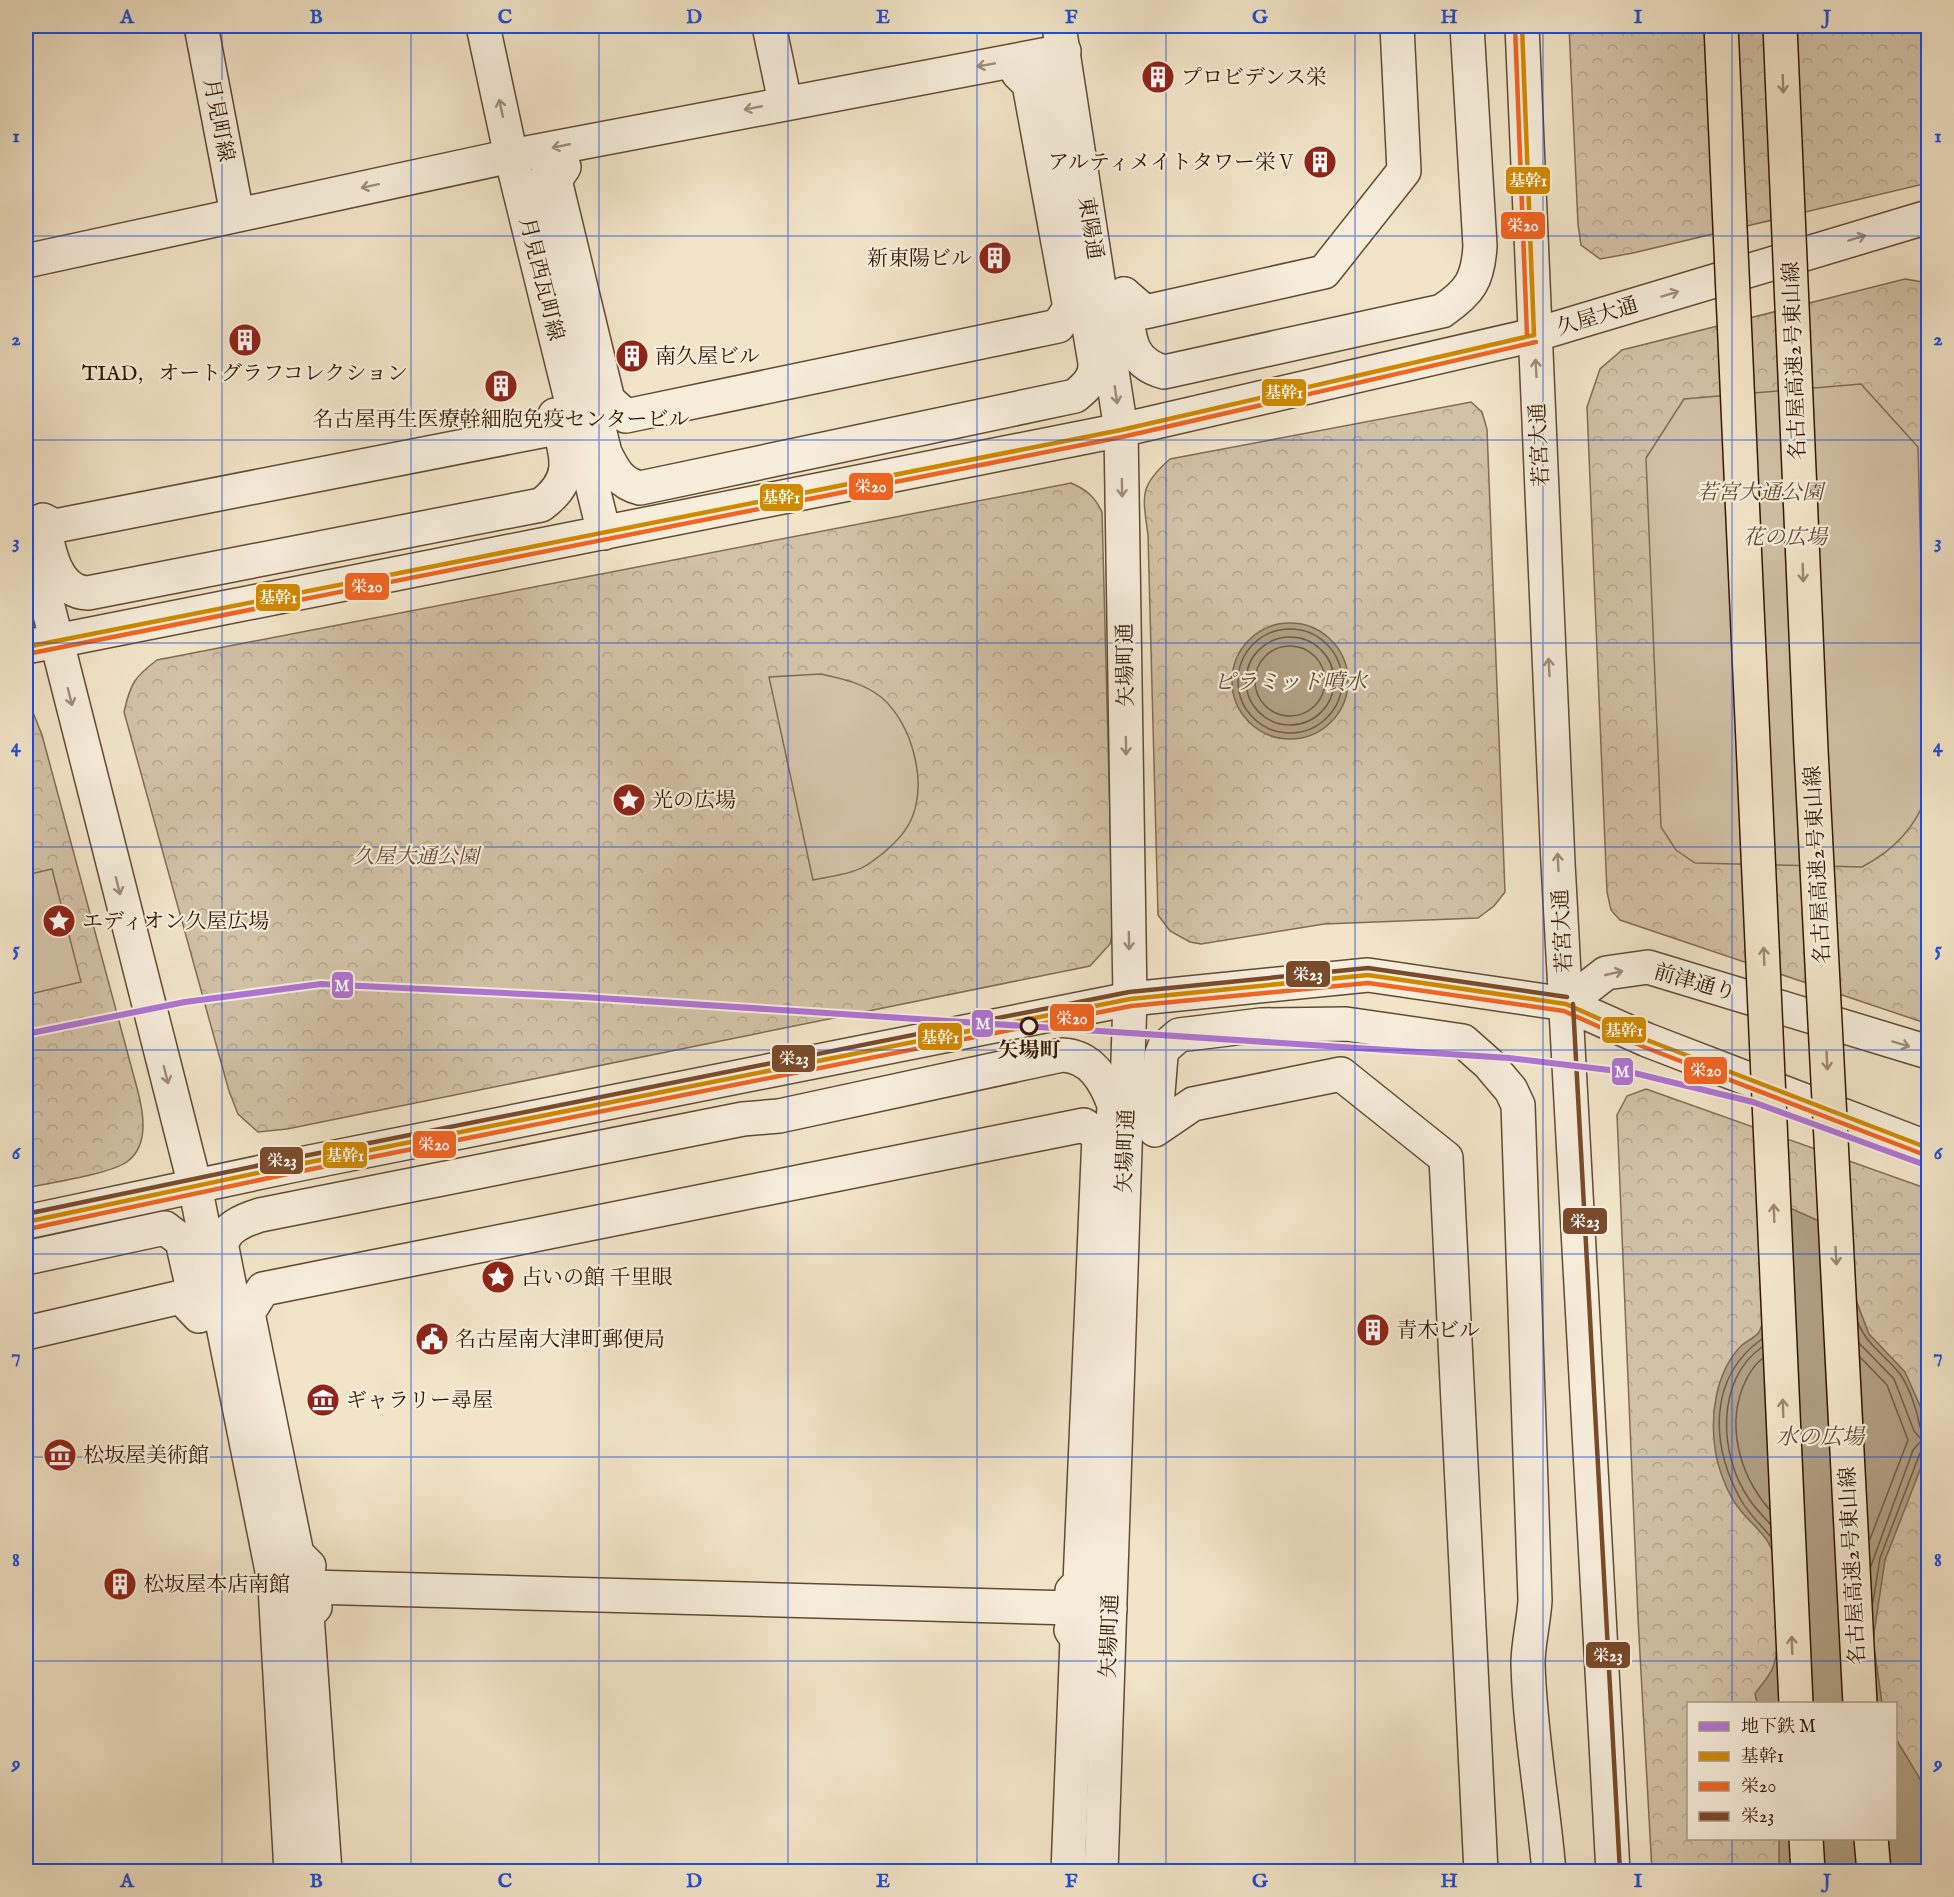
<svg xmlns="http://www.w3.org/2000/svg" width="1954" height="1897" font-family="'IM FELL English','Noto Serif JP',serif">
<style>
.park{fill:url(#park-crowns);stroke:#826c52;stroke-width:1.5;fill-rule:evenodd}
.garden{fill:#d1c1a5;stroke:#826c52;stroke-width:1.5}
.water{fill:#b09f83;stroke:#7e694f;stroke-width:1.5}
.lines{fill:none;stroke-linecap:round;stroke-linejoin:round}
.shore{stroke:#725c42;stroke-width:1.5}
.pedestrian-casing{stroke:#624b32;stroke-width:36}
.minor-casing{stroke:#624b32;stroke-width:36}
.tertiary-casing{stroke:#624b32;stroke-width:36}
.motorway-casing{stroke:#331800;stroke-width:36}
.pedestrian{stroke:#f6eddb;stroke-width:33}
.minor{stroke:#f6eddb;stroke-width:33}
.tertiary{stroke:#f6eddb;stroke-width:33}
.motorway{stroke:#f1e4c7;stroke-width:33}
.motorway-bridge-casing{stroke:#331800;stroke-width:36;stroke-linecap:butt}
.motorway-bridge{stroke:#f1e4c7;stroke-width:33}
.bus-1-casing{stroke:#f6eddb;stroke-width:9}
.bus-2-casing{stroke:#f6eddb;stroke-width:9}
.bus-3-casing{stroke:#f6eddb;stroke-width:9}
.bus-1{stroke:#d08a00;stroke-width:4.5}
.bus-2{stroke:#f26522;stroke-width:4.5}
.bus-3{stroke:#7a4b2a;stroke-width:4.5}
.metro-1-casing{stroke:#f6eddb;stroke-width:10}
.metro-1{stroke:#b074d6;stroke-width:6}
.oneway{stroke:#9e8d78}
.oneway2{stroke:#9c886d}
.grid{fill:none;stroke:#1d4ed8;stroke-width:1.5;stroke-opacity:0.55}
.stop-dot{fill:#f6eddb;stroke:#331800;stroke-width:3}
.labels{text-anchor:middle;stroke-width:4.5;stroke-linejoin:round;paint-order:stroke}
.poi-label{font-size:21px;fill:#331800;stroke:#f6eddb;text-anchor:start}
.street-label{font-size:21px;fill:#331800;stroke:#f6eddb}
.park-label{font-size:21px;font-style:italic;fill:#624b32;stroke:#f6eddb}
.stop-label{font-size:21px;font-weight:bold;fill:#331800;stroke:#f6eddb}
.water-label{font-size:22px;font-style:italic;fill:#654e34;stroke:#f6eddb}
.line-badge{stroke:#f6eddb;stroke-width:2}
.badge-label{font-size:16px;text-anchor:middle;font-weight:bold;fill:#fff}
.neatline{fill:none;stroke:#1d4ed8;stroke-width:2}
.grid-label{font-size:20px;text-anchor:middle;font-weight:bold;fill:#1d4ed8}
</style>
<defs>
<pattern id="park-crowns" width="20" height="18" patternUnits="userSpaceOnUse" patternTransform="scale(1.5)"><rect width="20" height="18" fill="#d1c1a5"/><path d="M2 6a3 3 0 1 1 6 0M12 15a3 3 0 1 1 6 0" fill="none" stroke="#b4a58c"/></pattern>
</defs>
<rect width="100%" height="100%" fill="#f1e4c7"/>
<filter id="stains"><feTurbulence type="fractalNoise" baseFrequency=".00333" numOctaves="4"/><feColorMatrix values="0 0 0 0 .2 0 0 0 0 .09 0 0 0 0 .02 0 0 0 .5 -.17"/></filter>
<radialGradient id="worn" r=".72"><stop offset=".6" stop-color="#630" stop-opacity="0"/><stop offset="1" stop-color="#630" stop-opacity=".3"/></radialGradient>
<g class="park">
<polygon points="1569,26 1928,26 1928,183 1633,253 1600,259 1581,245 1578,224"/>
<polygon points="1905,279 1928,283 1928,1024 1620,920 1611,910 1607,892 1587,407 1600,369 1622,350"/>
<path d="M 1471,402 L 1482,412 L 1487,429 L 1505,892 L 1494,906 L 1478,918 L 1324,924 L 1201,944 L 1190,942 L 1170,931 L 1158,915 L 1148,535 C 1143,496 1138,487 1170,459 Z"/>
<path d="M 1071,483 C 1087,490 1095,497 1102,512 L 1113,930 L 1110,944 L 1090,966 L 287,1129 L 258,1132 L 238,1114 L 229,1091 L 124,712 C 130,685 134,677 157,660 Z"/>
<path d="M 26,701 L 32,710 L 42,735 L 137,1088 C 143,1110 150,1144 128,1161 C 112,1174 48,1183 26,1188 Z"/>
<path d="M 1646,1089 L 1928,1189 L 1928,1871 L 1652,1871 L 1638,1618 L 1617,1115 L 1627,1096 ZM 1688,1704 L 1896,1704 L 1896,1838 L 1688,1838 Z"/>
</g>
<g class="garden">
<path d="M 1861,384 L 1918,447 L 1927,795 C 1915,828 1894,850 1862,867 L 1695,863 L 1676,850 L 1661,827 L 1646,458 L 1684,399 Z"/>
<path d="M 821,674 C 843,679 863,683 881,697 C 912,723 928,782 911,820 C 904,836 885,853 870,863 C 855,874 831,876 813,880 L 769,677 Z"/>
<polygon points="52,869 81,982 26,995 26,875"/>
</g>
<g class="water">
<circle cx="1290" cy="681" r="58"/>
<path d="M 1790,1208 L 1848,1234 L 1849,1282 L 1869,1334 L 1905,1372 L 1925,1417 L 1927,1452 L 1885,1560 L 1873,1640 L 1882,1703 L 1757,1703 L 1755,1694 C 1760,1686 1770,1676 1773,1667 C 1782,1642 1782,1564 1768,1542 C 1760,1529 1747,1520 1738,1507 C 1727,1493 1717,1466 1715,1448 C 1710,1414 1716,1372 1741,1346 C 1746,1341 1755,1338 1759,1332 C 1777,1295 1781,1248 1790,1208 Z"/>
<polygon points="1896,1739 1928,1792 1928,1871 1779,1871 1779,1839 1896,1838"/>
</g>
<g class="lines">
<g class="shore">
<circle cx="1290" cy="681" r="52"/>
<circle cx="1290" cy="681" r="44"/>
<circle cx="1290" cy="681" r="35"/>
<path d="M 1858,1323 C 1867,1345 1886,1356 1900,1374 C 1910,1388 1917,1411 1920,1427 L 1928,1431"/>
<path d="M 1762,1339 C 1707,1378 1711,1446 1741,1500 C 1748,1513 1761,1525 1770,1536"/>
<polyline points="1859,1343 1894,1379 1914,1431 1922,1440 1913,1450 1871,1566"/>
<path d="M 1762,1347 C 1715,1380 1719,1456 1749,1499 C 1755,1508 1763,1516 1770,1524"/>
<polyline points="1860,1357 1887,1385 1908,1440 1870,1539"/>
<path d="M 1763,1358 C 1755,1364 1750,1372 1746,1380 C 1725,1423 1739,1474 1769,1509"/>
<polyline points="1873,1602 1880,1558 1920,1453 1928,1448"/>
</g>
<g class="pedestrian-casing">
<g id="pedestrian">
<path d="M 1018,73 C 1034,73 1040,73 1049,87 L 1095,363 C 1096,378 1086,387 1075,396 L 640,488 C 620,483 614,471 605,453 L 541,192 C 544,176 549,171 564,167 L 555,180 L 608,400 L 626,416 L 1058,326 L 1070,308 L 1029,84 Z"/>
<path d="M 1124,294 C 1130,329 1124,361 1164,372 L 1442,311 C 1470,292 1478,280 1480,246 L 1467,26"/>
<polyline points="1124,294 1145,312 1324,272 1404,171 1397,26"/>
<path d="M 555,415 C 566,453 578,478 541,505 L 88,593 C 54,592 48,546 43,520 L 55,526 L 546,430 Z"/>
<path d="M 1062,1055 C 1091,1056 1105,1080 1114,1105 L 1094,1587 L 1072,1591 L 1080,1583 L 1099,1136 L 1084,1125 L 263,1289 L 248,1313 L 297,1554 L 309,1566 C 295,1566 290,1567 283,1554 L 222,1248 C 222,1228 244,1220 260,1215 L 743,1119 L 779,1116 Z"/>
<polyline points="26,1258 165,1228 182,1241 199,1316 181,1297 26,1333"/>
<polyline points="312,1872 295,1620 299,1607 315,1607 307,1615 325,1872"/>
<polyline points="1068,1872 1077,1639 1071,1630 1085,1631 1091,1637 1092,1687"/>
<path d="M 1481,1872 L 1446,1158 L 1341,1074 L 1193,1104 L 1155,1130 L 1161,1056 L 1164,1048 L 1179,1035 L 1261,1025 L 1346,1024 L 1463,1041 L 1489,1064 L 1511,1090 L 1518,1105 L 1535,1600 C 1534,1621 1528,1643 1528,1664 C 1530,1734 1543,1802 1549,1872"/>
</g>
</g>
<g class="minor-casing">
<g id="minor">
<polyline points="201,26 237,214"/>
<polyline points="483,26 511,156 604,533"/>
<polyline points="769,26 785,102"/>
<polyline points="1059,26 1121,430 1130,999 1101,1872"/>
<polyline points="26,261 511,156 1064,51"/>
<polyline points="26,520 195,1186 275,1586 291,1872"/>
<polyline points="275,1586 1110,1609"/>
</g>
</g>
<g class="tertiary-casing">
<g id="tertiary">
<polyline points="1522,26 1558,863 1613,1872"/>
<polyline points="26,647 1121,430 1534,335 1928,217"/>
<polyline points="1566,1004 1606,973 1648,967 1928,1052"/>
<polyline points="26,1222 295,1165 1130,999 1368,975 1566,1004 1647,1040 1928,1148"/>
</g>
</g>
<g class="motorway-casing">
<g id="motorway">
<polyline points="1806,1838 1808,1872"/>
<polyline points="1871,1838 1874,1872"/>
</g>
</g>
<use href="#pedestrian" class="pedestrian"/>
<use href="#minor" class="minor"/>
<use href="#tertiary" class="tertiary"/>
<use href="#motorway" class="motorway"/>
<g class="motorway-bridge-casing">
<g id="motorway-bridge">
<polyline points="1721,26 1796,1704"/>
<polyline points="1780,26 1811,750 1860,1704"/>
</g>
</g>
<use href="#motorway-bridge" class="motorway-bridge"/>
<g class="bus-1-casing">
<g id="bus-1">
<polyline points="1522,26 1534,335"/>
<polyline points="26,647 1121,430 1534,335"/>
<polyline points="26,1222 295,1165 1130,999 1368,975 1566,1004 1647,1040 1928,1148"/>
</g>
</g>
<g class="bus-2-casing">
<g id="bus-2">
<polyline points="1515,26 1527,335"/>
<polyline points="27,654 1122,437 1536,342"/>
<polyline points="28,1229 297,1172 1131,1006 1368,983 1564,1011 1644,1047 1925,1155"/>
</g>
</g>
<g class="bus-3-casing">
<g id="bus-3">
<polyline points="1573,1004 1620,1872"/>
<polyline points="26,1214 294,1158 1129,992 1368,968 1567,997"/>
</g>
</g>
<use href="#bus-1" class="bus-1"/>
<use href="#bus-2" class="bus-2"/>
<use href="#bus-3" class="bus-3"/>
<g class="metro-1-casing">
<polyline id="metro-1" points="26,1034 185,1002 321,984 584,997 1509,1058 1634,1073 1753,1102 1928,1166"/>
</g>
<use href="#metro-1" class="metro-1"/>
</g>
<defs><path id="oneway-shaft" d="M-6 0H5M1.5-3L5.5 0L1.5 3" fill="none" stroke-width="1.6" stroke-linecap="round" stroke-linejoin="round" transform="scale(1.5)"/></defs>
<g class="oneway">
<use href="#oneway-shaft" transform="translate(986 65) rotate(170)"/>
<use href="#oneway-shaft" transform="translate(501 108) rotate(-102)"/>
<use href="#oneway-shaft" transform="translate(753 108) rotate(169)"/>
<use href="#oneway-shaft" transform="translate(561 146) rotate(169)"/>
<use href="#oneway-shaft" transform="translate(370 186) rotate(168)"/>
<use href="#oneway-shaft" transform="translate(1857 238) rotate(-17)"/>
<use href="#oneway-shaft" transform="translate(1670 294) rotate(-17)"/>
<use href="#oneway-shaft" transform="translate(1536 368) rotate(-93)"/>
<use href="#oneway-shaft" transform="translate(1116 395) rotate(82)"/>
<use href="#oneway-shaft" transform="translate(1122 488) rotate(89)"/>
<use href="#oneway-shaft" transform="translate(1549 667) rotate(-93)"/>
<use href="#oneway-shaft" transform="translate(70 697) rotate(76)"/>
<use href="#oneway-shaft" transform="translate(1126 746) rotate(89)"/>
<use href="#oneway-shaft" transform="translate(1558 862) rotate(-93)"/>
<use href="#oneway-shaft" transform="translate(118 886) rotate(76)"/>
<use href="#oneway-shaft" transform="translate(1129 941) rotate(89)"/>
<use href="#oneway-shaft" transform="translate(1614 973) rotate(-13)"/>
<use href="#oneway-shaft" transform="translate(1901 1044) rotate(17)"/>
<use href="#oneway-shaft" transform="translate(166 1075) rotate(76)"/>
</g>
<g class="oneway2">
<use href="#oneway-shaft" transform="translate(1783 84) rotate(88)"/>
<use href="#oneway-shaft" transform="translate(1803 573) rotate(88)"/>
<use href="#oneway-shaft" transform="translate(1764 956) rotate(-92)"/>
<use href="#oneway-shaft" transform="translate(1827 1061) rotate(87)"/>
<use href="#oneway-shaft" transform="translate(1774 1213) rotate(-92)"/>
<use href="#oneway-shaft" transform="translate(1836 1256) rotate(87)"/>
<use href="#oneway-shaft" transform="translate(1783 1408) rotate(-92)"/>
<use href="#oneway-shaft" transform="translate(1792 1645) rotate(-92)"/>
</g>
<path class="grid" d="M 222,26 L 222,1872M 411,26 L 411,1872M 599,26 L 599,1872M 788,26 L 788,1872M 977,26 L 977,1872M 1166,26 L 1166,1872M 1355,26 L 1355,1872M 1543,26 L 1543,1872M 1732,26 L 1732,1704M 26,236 L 1928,236M 26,440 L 1928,440M 26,643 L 1928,643M 26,847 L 1928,847M 26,1050 L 1928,1050M 26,1254 L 1928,1254M 26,1457 L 1928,1457M 26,1661 L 1928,1661M 1732,1838 L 1732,1872"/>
<defs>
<g id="building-disc" transform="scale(1.725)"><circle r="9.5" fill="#8f2418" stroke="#f6eddb"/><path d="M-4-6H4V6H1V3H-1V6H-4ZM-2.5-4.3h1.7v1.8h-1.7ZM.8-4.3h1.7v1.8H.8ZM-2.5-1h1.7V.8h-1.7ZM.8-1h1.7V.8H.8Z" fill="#fff"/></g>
<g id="sight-disc" transform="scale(1.725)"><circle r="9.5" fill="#8f2418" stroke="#f6eddb"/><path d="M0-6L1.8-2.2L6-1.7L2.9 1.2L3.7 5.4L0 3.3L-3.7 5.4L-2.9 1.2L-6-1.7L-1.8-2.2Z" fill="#fff"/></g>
<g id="civic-disc" transform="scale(1.725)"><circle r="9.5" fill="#8f2418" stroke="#f6eddb"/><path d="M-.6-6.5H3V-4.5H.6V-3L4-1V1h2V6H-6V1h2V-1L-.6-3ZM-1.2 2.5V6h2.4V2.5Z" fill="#fff"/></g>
<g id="museum-disc" transform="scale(1.725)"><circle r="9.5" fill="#8f2418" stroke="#f6eddb"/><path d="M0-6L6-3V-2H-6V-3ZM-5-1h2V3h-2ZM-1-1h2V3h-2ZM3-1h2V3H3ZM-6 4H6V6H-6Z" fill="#fff"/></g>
</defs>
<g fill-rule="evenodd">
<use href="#building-disc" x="1158" y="77"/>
<use href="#building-disc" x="1320" y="162"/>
<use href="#building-disc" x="995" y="258"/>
<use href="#building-disc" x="245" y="340"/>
<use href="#building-disc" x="632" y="356"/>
<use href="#building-disc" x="501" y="386"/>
<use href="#sight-disc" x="629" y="800"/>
<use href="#sight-disc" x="59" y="921"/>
<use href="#sight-disc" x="498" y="1277"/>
<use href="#building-disc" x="1373" y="1330"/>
<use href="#civic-disc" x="432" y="1339"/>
<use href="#museum-disc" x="323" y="1400"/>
<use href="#museum-disc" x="60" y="1455"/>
<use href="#building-disc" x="120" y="1584"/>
</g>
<circle class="stop-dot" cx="1029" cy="1026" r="8"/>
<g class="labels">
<g class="poi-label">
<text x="1181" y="84">プロビデンス栄</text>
<text x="1297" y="169" text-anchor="end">アルティメイトタワー栄Ⅴ</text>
<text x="972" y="265" text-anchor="end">新東陽ビル</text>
<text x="655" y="363">南久屋ビル</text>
<text x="245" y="380" text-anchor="middle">TIAD，オートグラフコレクション</text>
<text x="501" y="426" text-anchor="middle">名古屋再生医療幹細胞免疫センタービル</text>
<text x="652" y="807">光の広場</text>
<text x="82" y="928">エディオン久屋広場</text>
<text x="521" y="1284">占いの館 千里眼</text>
<text x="1396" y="1337">青木ビル</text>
<text x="455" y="1346">名古屋南大津町郵便局</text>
<text x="346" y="1407">ギャラリー尋屋</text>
<text x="83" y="1462">松坂屋美術館</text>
<text x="143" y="1591">松坂屋本店南館</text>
</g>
<g class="street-label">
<text transform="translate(219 120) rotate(79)" y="7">月見町線</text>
<text transform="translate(1091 228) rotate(81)" y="7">東陽通</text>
<text transform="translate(542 279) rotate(76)" y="7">月見西瓦町線</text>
<text transform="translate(1597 316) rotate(-17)" y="7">久屋大通</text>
<text transform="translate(1794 361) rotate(-92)" y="7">名古屋高速2号東山線</text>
<text transform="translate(1539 445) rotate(-93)" y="7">若宮大通</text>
<text transform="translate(1125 665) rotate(-91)" y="7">矢場町通</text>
<text transform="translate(1817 865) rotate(-93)" y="7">名古屋高速2号東山線</text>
<text transform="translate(1562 931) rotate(-93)" y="7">若宮大通</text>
<text transform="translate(1695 982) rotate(16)" y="7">前津通り</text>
<text transform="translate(1125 1151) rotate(-88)" y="7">矢場町通</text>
<text transform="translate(1852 1566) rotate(-93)" y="7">名古屋高速2号東山線</text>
<text transform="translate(1109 1636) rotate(-88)" y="7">矢場町通</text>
</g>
<g class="park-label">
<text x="1760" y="499">若宮大通公園</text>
<text x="1785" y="544">花の広場</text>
<text x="416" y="863">久屋大通公園</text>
</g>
<g class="stop-label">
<text x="1029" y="1057">矢場町</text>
</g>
<g class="water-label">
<text x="1290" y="689">ピラミッド噴水</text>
<text x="1820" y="1444">水の広場</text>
</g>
</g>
<g class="line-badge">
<rect x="1505" y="166" width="46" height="29" rx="6" fill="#d08a00"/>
<rect x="1500" y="211" width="46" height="29" rx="6" fill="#f26522"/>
<rect x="1261" y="378" width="46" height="29" rx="6" fill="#d08a00"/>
<rect x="848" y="472" width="46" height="29" rx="6" fill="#f26522"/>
<rect x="759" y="483" width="45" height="29" rx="6" fill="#d08a00"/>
<rect x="344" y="572" width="46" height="29" rx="6" fill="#f26522"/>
<rect x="255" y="583" width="46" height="29" rx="6" fill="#d08a00"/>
<rect x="1285" y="960" width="46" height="28" rx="6" fill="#7a4b2a"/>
<rect x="331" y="971" width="23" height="28" rx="6" fill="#b074d6"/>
<rect x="1049" y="1003" width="46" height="29" rx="6" fill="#f26522"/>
<rect x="971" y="1009" width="23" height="29" rx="6" fill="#b074d6"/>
<rect x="1601" y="1016" width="46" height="28" rx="6" fill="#d08a00"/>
<rect x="917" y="1022" width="46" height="29" rx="6" fill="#d08a00"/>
<rect x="771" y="1044" width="45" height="29" rx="6" fill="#7a4b2a"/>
<rect x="1683" y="1056" width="45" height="29" rx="6" fill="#f26522"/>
<rect x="1611" y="1057" width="23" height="29" rx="6" fill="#b074d6"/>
<rect x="412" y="1130" width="45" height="29" rx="6" fill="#f26522"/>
<rect x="322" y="1141" width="46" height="28" rx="6" fill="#d08a00"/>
<rect x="259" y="1146" width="45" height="29" rx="6" fill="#7a4b2a"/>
<rect x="1562" y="1207" width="46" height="28" rx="6" fill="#7a4b2a"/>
<rect x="1585" y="1641" width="46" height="28" rx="6" fill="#7a4b2a"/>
</g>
<g class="badge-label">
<text x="1528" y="186">基幹1</text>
<text x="1523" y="231">栄20</text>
<text x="1284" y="398">基幹1</text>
<text x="871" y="492">栄20</text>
<text x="781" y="503">基幹1</text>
<text x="367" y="592">栄20</text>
<text x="278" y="603">基幹1</text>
<text x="1308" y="980">栄23</text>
<text x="342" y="991">M</text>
<text x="1072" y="1024">栄20</text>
<text x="983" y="1029">M</text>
<text x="1624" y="1036">基幹1</text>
<text x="940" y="1043">基幹1</text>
<text x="794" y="1064">栄23</text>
<text x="1706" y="1076">栄20</text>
<text x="1622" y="1077">M</text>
<text x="434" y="1150">栄20</text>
<text x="345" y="1161">基幹1</text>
<text x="282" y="1166">栄23</text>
<text x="1585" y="1227">栄23</text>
<text x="1608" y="1661">栄23</text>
</g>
<rect width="1954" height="1897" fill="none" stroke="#f1e4c7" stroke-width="66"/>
<rect x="1687" y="1702" width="210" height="138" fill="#f6eddb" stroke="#a89883" stroke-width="1.5"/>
<rect x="1699" y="1722" width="30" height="9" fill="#b074d6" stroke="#a89883" stroke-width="1.5"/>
<text x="1741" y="1732" font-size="18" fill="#331800">地下鉄 M</text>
<rect x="1699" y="1752" width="30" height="9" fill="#d08a00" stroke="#a89883" stroke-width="1.5"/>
<text x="1741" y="1762" font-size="18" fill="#331800">基幹1</text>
<rect x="1699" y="1782" width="30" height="9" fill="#f26522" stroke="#a89883" stroke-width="1.5"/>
<text x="1741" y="1792" font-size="18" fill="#331800">栄20</text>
<rect x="1699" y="1812" width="30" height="9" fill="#7a4b2a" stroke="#a89883" stroke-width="1.5"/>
<text x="1741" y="1822" font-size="18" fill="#331800">栄23</text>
<rect x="33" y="33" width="1888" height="1831" class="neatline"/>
<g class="grid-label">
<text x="127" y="23">A</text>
<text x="316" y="23">B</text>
<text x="505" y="23">C</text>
<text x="694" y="23">D</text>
<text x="883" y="23">E</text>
<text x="1071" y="23">F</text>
<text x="1260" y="23">G</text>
<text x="1449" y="23">H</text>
<text x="1638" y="23">I</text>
<text x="1827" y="23">J</text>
<text x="16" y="142">1</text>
<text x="1938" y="142">1</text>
<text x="16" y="345">2</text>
<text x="1938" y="345">2</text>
<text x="16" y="548">3</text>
<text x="1938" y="548">3</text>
<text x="16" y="752">4</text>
<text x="1938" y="752">4</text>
<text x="16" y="955">5</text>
<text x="1938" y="955">5</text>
<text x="16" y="1159">6</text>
<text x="1938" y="1159">6</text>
<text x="16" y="1362">7</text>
<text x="1938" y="1362">7</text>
<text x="16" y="1566">8</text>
<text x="1938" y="1566">8</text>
<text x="16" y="1769">9</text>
<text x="1938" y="1769">9</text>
<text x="127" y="1887">A</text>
<text x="316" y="1887">B</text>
<text x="505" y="1887">C</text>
<text x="694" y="1887">D</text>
<text x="883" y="1887">E</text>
<text x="1071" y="1887">F</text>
<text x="1260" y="1887">G</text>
<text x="1449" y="1887">H</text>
<text x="1638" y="1887">I</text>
<text x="1827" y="1887">J</text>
</g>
<rect width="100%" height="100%" filter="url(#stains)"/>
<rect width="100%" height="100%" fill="url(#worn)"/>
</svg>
